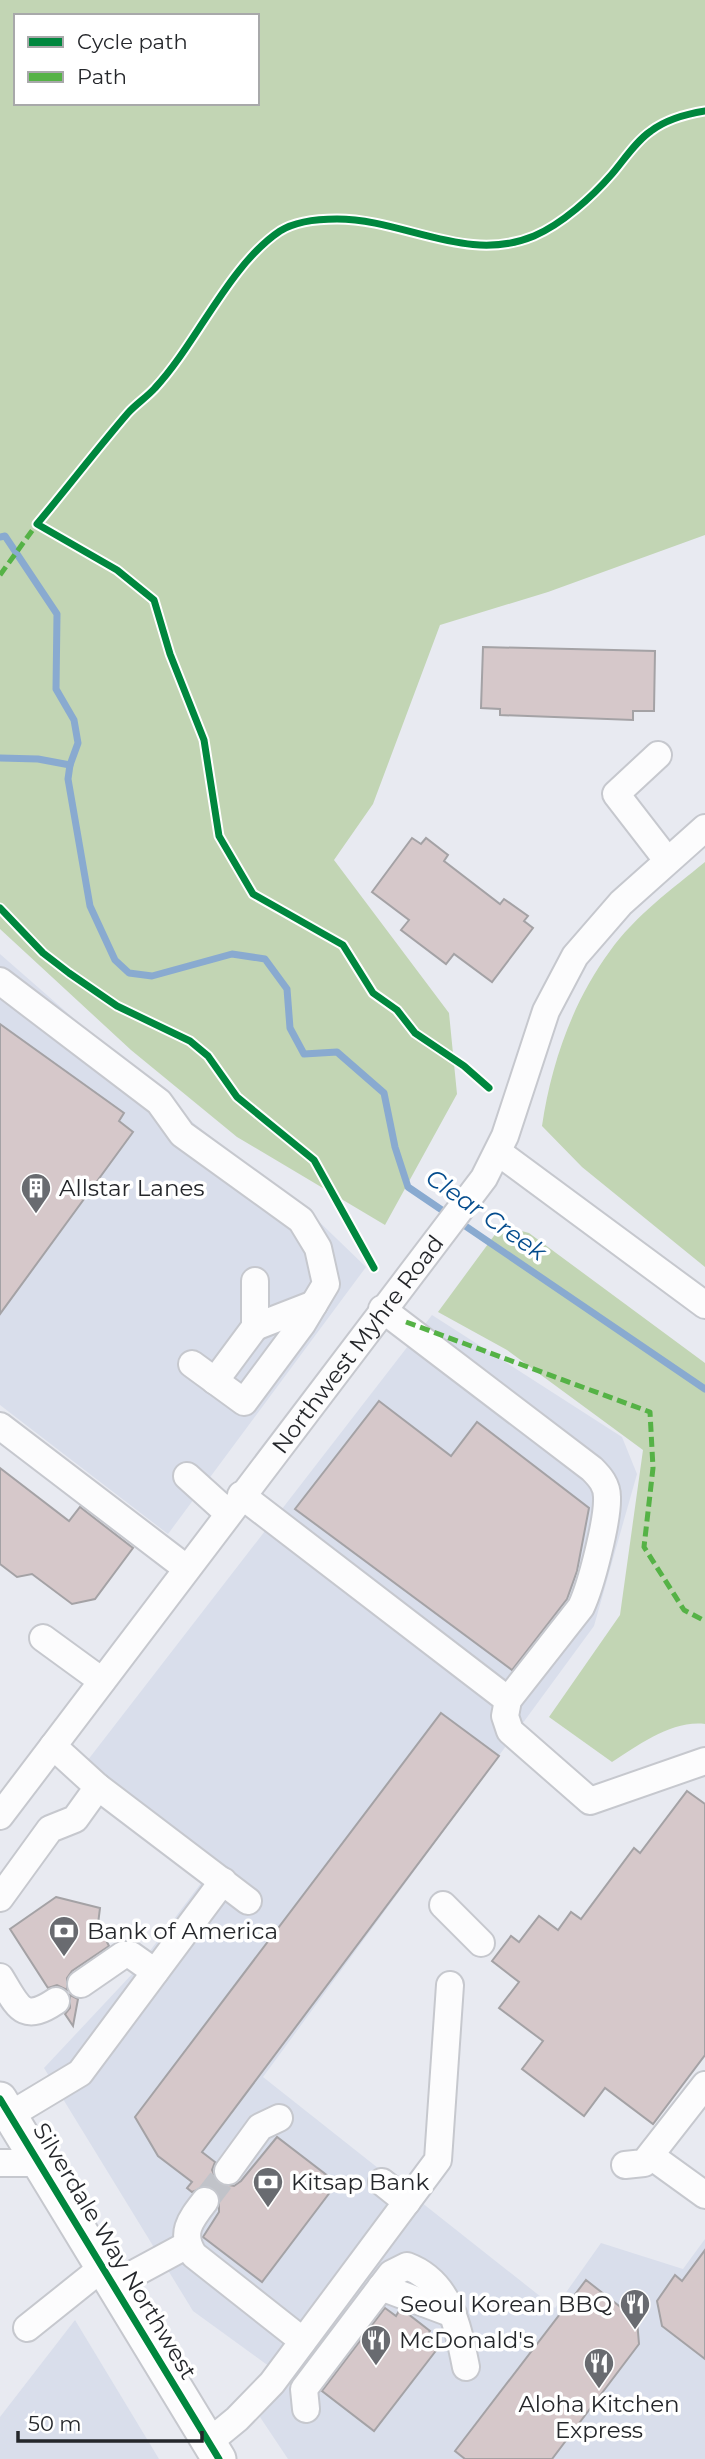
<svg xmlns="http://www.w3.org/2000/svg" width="705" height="2459" font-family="Montserrat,sans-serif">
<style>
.built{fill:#d9deeb}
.forest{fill:#c2d5b4;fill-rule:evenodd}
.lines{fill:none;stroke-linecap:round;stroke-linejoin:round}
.stream{stroke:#89aad0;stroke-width:7}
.building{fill:#d6c8ca;stroke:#a4a2a5;stroke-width:2}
.minor-tunnel{stroke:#c1c3c9;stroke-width:26;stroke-dasharray:26 13;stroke-linecap:butt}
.minor-casing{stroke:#c6c8ce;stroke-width:30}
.major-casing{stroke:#c6c8ce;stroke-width:37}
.minor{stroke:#fcfcfd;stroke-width:26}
.major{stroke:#fcfcfd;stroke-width:33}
.quiet{stroke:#55b246;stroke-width:5;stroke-dasharray:10 5;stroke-linecap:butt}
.cycleway-casing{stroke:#fff;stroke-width:11}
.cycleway{stroke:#00873e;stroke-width:7}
.labels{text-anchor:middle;stroke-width:7;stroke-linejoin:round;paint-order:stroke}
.poi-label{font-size:23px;fill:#25272b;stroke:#fff;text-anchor:start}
.street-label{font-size:23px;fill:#25272b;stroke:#fff}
.water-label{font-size:24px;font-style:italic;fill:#044c8d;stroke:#fff}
</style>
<rect width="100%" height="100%" fill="#e8eaf1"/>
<g class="built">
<polygon points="0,954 192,1122 309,1212 366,1267 168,1534 0,1405"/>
<polygon points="432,1315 622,1437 637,1474 594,1626 263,2077 555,2308 601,2243 683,2269 705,2239 705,2459 288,2459 260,2417 288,2380 193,2311 44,2068 134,1972 217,1862 84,1765"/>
<polygon points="75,2320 159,2459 0,2459 0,2417"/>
</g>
<g class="forest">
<path d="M 0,0 L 705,0 L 705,535 L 548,592 L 440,625 L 373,804 L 334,860 L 449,1013 L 457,1094 L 385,1225 L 237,1137 L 131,1050 L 0,929 ZM 16,16 L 257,16 L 257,103 L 16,103 Z"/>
<path d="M 705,862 L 705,1267 L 582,1167 L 542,1126 C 551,1064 573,1001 610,951 C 635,916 672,889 705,862 Z"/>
<path d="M 511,1228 L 529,1233 L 705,1363 L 705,1724 C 672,1720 639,1745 612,1762 L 549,1717 L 620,1615 L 643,1450 L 507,1350 L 438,1312 L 499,1229 Z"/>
</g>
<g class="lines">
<g class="stream">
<polyline points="0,537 5,536 57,614 56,689 74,720 78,743 70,765 68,779 90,906 115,960 129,973 152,976 232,954 265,959 287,989 290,1028 304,1054 337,1052 384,1093 395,1147 408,1187 705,1389"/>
<polyline points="0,758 38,759 70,765"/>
</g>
</g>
<g class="building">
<polygon points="483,647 655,651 654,711 633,711 633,720 500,715 500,709 481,708"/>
<polygon points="412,838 421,844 426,838 448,855 444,861 500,904 504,899 528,916 524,921 533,928 492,982 454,954 446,964 401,930 409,920 372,892"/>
<polygon points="0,1024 124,1113 119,1121 133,1132 0,1314"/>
<polygon points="379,1401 451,1456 477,1422 589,1508 577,1571 567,1599 512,1670 295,1509"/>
<polygon points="0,1468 69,1521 80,1507 133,1548 95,1599 72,1604 32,1574 17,1577 0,1564"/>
<polygon points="441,1713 499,1756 202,2152 215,2162 212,2170 218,2183 234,2186 241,2181 277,2137 337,2183 262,2282 203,2237 219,2212 219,2194 208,2186 192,2192 187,2188 192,2182 158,2156 135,2117"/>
<polygon points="687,1791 705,1804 705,2055 653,2124 605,2088 584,2116 522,2069 543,2041 499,2008 519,1982 492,1961 511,1936 519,1942 539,1916 558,1930 571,1912 581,1919 634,1848 640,1853"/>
<polygon points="56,1897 100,1908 98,1924 109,1946 72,1971 67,1978 67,1990 57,1985 48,1988 10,1929"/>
<polygon points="70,1995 78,1999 73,2026 65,2014 70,2008"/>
<polygon points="705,2250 705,2359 662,2326 657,2301 675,2275 682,2281"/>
<polygon points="586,2280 637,2320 639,2344 552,2459 465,2459 455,2451"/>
<polygon points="385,2308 396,2316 399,2311 408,2314 430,2331 425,2338 438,2348 374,2431 322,2391"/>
</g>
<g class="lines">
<polyline class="minor-tunnel" points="205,2201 228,2171"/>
<g class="minor-casing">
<g id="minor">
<polyline points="658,755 616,794 667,860"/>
<polyline points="0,981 159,1102 182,1134 301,1220 318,1248 326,1284 302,1324 244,1402 192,1364"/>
<polyline points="498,1152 705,1305"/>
<path d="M 382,1309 L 592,1469 C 600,1477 607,1485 607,1497 C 608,1520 591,1586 581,1607 L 508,1700 L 505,1716 L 510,1731 L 590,1801 L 705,1761"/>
<polyline points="255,1327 314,1304"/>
<polyline points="215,1381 255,1327 255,1281"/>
<polyline points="0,1426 186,1568"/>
<polyline points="187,1476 228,1513"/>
<polyline points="241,1495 508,1700"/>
<polyline points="43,1638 102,1681"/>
<polyline points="53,1746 98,1787 248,1901"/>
<path id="s1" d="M 0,1816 L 484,1178 L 505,1136 L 546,1011 L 575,956 L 621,903 L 705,828"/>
<polyline points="0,1898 50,1829 75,1819 98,1787"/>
<polyline points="443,1905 481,1943"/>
<path d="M 0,1977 C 18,2006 22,2024 56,2001"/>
<polyline points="81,1984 123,1955 131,1955 155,1972"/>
<polyline points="10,2115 80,2073 223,1881"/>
<polyline points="651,2156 705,2195"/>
<polyline points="0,2163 39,2163"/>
<polyline points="625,2165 644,2163 705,2085"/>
<polyline points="228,2171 260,2127 279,2118"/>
<polyline points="382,2182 407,2202"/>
<path d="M 205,2201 C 191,2219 179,2233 194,2255 L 303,2341"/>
<polyline points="113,2285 187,2245"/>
<polyline points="381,2287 453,2314"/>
<polyline points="27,2328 102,2268"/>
<path d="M 306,2409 L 304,2389 L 391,2274 L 407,2266 C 450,2282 458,2327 466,2367"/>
<polyline points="209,2442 237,2419 272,2383 438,2160 450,1985"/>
</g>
</g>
<g class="major-casing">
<polyline id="major" points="0,2099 219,2459"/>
</g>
<use href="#minor" class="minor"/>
<use href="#major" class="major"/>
<g class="quiet">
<polyline points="0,575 39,521"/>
<polyline points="406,1322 650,1412 653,1468 644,1547 684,1610 705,1621"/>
</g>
<g class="cycleway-casing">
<g id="cycleway">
<polyline points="0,908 43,953 69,973 117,1006 190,1041 208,1056 237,1097 314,1160 374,1268"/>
<path d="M 489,1088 L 464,1066 L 415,1033 L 397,1010 L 373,993 L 343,945 L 253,894 L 219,836 L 204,740 L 170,654 L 154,600 L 117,570 L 37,524 C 68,487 97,449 128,413 C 136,404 147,397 155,388 C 197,343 229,265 280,231 C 296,221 319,219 337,219 C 404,219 467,264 534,236 C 562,224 592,197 612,174 C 624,160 636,141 651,131 C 667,119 686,114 705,111"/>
<polyline points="0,2099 219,2459"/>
</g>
</g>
<use href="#cycleway" class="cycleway"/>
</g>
<defs>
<g id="building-pin" transform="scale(1.575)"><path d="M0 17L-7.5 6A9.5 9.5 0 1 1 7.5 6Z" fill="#696b70" stroke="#fff"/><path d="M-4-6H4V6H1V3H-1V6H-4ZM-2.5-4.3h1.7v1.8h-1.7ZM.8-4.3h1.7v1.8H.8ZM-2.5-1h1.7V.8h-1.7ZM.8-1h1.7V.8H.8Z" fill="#fff"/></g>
<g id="bank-pin" transform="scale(1.575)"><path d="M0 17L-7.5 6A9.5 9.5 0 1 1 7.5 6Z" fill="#696b70" stroke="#fff"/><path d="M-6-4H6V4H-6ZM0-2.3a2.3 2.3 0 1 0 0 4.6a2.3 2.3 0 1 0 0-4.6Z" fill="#fff"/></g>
<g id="restaurant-pin" transform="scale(1.575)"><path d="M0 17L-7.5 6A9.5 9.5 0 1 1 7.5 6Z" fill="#696b70" stroke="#fff"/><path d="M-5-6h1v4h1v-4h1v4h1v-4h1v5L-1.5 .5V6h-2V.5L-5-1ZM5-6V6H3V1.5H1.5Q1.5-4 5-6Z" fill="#fff"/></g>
</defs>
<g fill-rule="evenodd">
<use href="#building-pin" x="36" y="1188"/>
<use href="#bank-pin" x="64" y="1931"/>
<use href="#bank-pin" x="268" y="2182"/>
<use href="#restaurant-pin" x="635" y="2304"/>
<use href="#restaurant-pin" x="376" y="2340"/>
<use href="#restaurant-pin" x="599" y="2363"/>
</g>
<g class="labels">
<g class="poi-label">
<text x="59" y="1196">Allstar Lanes</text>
<text x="87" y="1939">Bank of America</text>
<text x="291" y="2190">Kitsap Bank</text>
<text x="612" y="2312" text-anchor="end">Seoul Korean BBQ</text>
<text x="399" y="2348">McDonald's</text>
<text x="599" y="2412" text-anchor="middle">Aloha Kitchen<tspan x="599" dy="26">Express</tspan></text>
</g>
<g class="street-label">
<text dy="8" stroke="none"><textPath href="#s1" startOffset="592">Northwest Myhre Road</textPath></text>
<text transform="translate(115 2251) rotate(59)" y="8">Silverdale Way Northwest</text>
</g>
<g class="water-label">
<text transform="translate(486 1215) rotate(35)" y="8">Clear Creek</text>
</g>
</g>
<rect x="14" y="14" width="245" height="91" fill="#ffffff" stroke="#a8a9aa" stroke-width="2"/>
<rect x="28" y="37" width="35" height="10" fill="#00873e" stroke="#a8a9aa" stroke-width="2"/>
<text x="77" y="49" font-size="21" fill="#25272b">Cycle path</text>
<rect x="28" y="72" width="35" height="10" fill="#55b246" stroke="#a8a9aa" stroke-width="2"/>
<text x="77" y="84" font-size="21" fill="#25272b">Path</text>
<path d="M18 2431v10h184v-10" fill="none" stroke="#25272b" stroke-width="3.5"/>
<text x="28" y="2431" font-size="21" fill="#25272b" stroke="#ffffff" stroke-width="5" paint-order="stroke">50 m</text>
</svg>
